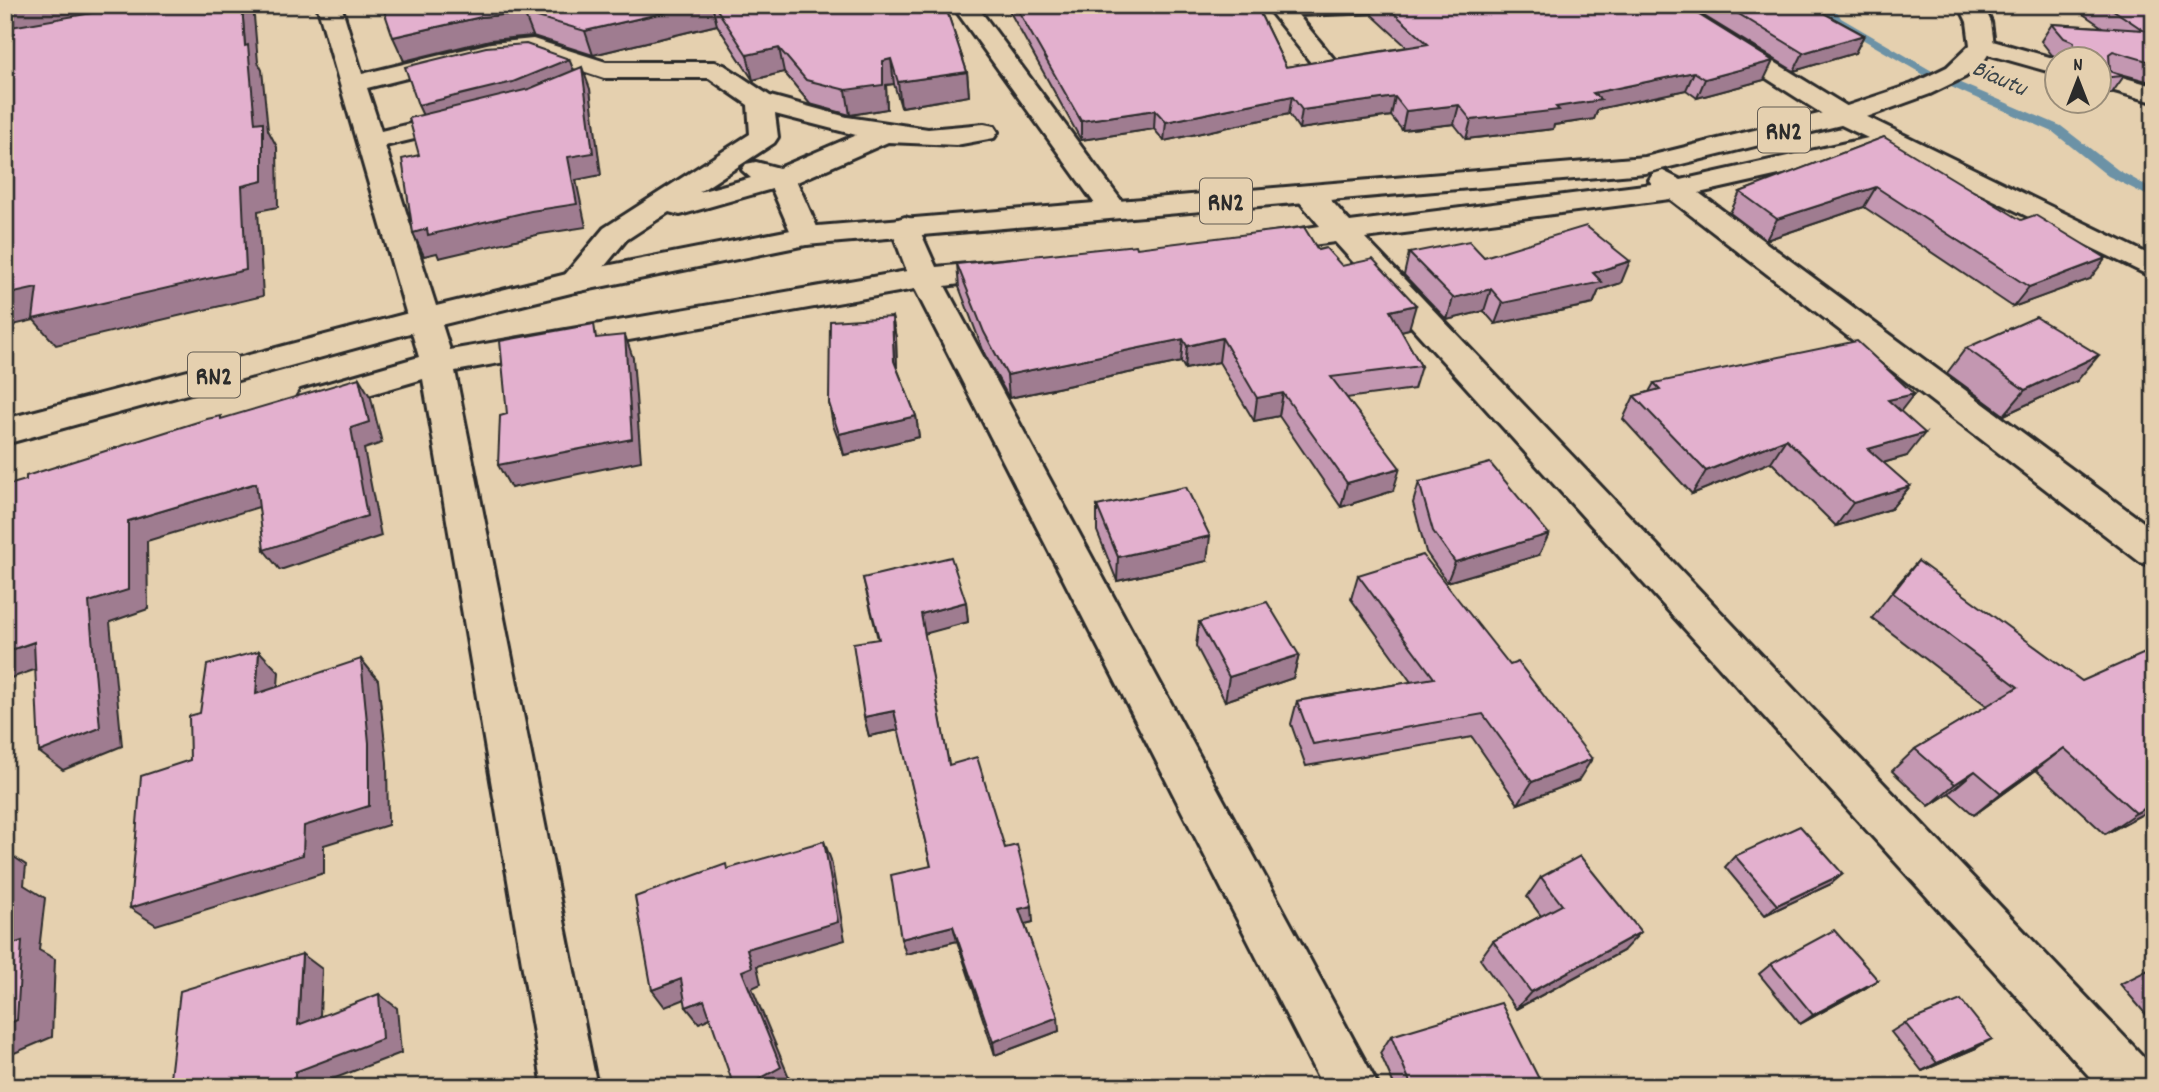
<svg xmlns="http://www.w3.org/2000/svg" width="2159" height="1092" font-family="Dekko,sans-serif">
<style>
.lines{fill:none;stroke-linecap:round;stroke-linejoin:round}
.stream{fill:#6c92a6;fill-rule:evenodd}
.minor-casing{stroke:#2b2b2b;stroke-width:6}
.highway-casing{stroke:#2b2b2b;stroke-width:6}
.minor{fill:#e5d0af;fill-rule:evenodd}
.highway{fill:#e5d0af;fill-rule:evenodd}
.wall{fill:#c397b1;stroke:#2b2b2b;stroke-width:2}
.shaded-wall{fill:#9f7b90;stroke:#2b2b2b;stroke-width:2}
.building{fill:#e3b0ce;stroke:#2b2b2b;stroke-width:2}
.labels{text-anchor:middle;stroke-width:7;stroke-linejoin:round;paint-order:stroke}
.far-water-label{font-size:24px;font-style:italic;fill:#3b454a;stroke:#e5d0af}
.shield{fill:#e5d0af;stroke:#635c53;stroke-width:2}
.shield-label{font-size:26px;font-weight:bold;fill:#2b2b2b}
</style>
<rect width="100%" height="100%" fill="#e5d0af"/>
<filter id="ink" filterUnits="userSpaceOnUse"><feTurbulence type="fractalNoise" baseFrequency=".0143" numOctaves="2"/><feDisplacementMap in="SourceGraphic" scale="14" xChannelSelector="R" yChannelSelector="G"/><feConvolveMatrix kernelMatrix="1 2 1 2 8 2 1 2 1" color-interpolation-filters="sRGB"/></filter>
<g filter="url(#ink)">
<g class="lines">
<polygon class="stream" points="1822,5 1833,5 1841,18 1932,71 2061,126 2118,170 2154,190 2154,199 2108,176 2053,132 1924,75 1833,22"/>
<g class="minor-casing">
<g id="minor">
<path d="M 317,5 L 341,5 L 362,74 L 491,43 L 533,39 L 606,62 L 715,62 L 724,65 L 770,96 L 847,117 L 928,129 L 984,124 L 994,126 L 998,132 L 994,138 L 956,145 L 888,142 L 797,182 L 821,236 L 817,242 L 806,245 L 795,242 L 772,189 L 680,215 L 669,212 L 626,240 L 586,289 L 575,292 L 564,289 L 559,282 L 604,228 L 750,134 L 748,105 L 709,78 L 604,78 L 531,54 L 491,57 L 367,88 L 381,131 L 464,111 L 473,113 L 477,119 L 473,125 L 385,146 L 450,350 L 907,271 L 890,226 L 895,220 L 905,217 L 915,220 L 936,267 L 1010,260 L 1021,262 L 1025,269 L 1021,276 L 945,286 L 1379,1087 L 1323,1087 L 915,289 L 455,371 L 597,1087 L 543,1087 L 423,379 L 313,411 L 301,407 L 296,399 L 301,391 L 419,357 ZM 775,114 L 856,135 L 779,168 L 756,162 L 746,164 L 742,170 L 751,178 L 699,192 L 774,143 L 778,137 Z"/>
<polygon points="952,5 976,5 1123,203 1128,209 1123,215 1113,218 1103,215"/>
<polygon points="1265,5 1395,5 1383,12 1298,15 1338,64 1334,69 1316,69"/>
<path d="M 1652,5 L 1681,5 L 1853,110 L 2154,257 L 2154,278 L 1891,150 L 1699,193 L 2154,530 L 2154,566 L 2140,562 L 1670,199 L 1365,238 L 2154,1068 L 2154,1087 L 2099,1087 L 1335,242 L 1258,252 L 1247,249 L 1243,243 L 1247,237 L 1320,226 L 1294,195 L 1298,189 C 1322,183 1335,206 1350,222 L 1652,184 L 1649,180 L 1653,174 L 1663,171 L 1681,180 L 1868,138 L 1835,122 Z"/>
<polygon points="1982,38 2060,60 2058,74 1973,50 1970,45 1973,40"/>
<polygon points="2100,71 2154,86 2154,102 2100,87"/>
</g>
</g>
<g class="highway-casing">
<polygon id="highway" points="1959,5 1983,5 1991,22 1994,45 1982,64 1965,77 1930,94 1853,122 1645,173 806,245 575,292 428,328 5,444 5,419 424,309 575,272 806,227 1645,157 1835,110 1912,84 1947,67 1970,45 1967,22"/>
</g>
<use href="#minor" class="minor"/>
<use href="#highway" class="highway"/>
</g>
<g class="wall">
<polygon points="382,5 945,5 967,72 969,96 901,107 894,84 886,85 887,109 850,115 810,104 784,72 753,80 717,25 593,55 533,36 490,40 404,61"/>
<polygon points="1006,5 1256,5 1286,67 1407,47 1372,15 1374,5 1683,5 1764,80 1697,98 1686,90 1598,109 1594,119 1554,125 1553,129 1466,139 1454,124 1402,130 1391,116 1299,129 1289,114 1164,141 1154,129 1081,140"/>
<polygon points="1686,5 1809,5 1864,35 1855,53 1794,71"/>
<polygon points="2070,5 2154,5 2154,83 2110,71 2124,76 2112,93 2099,94 2099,60 2062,60 2052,55 2041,41 2052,24 2102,27"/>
<polygon points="1884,137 2090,279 2013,307 1864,207 1766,240 1730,213 1740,192"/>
<polygon points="1137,248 1318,250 1342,266 1409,329 1401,331 1421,366 1414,389 1346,398 1393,491 1341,507 1279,416 1254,421 1219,362 1185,369 1181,362 1009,398 985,355 959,287 957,264"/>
<polygon points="1409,253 1484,257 1621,283 1599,290 1593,304 1495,324 1484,311 1447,320 1404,275"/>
<polygon points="892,317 896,338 897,368 916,416 919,437 844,455 833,425 829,403"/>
<polygon points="1966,348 2077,381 2004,415 1947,373"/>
<polygon points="1654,383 1901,411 1907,456 1883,463 1910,486 1891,509 1836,526 1771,462 1692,494 1623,419 1634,396 1649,392"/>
<polygon points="1419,482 1539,555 1447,582 1426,552 1413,503"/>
<polygon points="1097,506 1207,561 1117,581 1097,531"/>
<polygon points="1918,561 2154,808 2105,834 2036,770 1974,815 1949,793 1929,806 1892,771 1915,749 1987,706 1872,618 1897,585"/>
<polygon points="1358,575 1578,781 1518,804 1472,737 1306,766 1291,724 1297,701 1411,682 1351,599"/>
<polygon points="863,578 966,602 968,622 924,633 949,765 1005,848 1033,922 1025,924 1059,1031 995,1055 957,941 906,954 931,866 899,730 869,736 864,717 878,639"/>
<polygon points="1199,622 1299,655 1293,678 1225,701 1196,646"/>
<polygon points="1735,856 1831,884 1765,915 1725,867"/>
<polygon points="1541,877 1623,951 1516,1009 1480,959 1493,941 1541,916 1527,897"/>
<polygon points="1771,964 1878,980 1864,989 1800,1024 1759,974"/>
<polygon points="2154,967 2154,1024 2120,984"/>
<polygon points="1905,1023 1976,1048 1922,1071 1891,1032"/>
<polygon points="1391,1036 1539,1079 1531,1087 1395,1087 1380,1053"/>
</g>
<g class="shaded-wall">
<polygon points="27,5 178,5 5,36 5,9"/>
<polygon points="242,5 253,5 258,62 262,70 268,130 277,147 278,207 258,211 263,296 56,345 34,320 5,327 5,295 242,186 245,46"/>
<polygon points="697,5 712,5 717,25 593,55 585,31"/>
<polygon points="524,13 533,36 490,40 404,61 393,37 481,17"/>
<polygon points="1864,35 1855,53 1794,71 1803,53"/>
<polygon points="779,48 784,72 753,80 747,55"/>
<polygon points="569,59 574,71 518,94 424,118 418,105"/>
<polygon points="891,59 894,84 886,85 887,109 850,115 846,90 883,61"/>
<polygon points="1773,61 1764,80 1697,98 1705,79"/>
<polygon points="582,67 590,89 601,175 576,180 586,227 541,234 439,258 437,253 424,256 413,233 568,157"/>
<polygon points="967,72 969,96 901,107 898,82"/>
<polygon points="1694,72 1686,90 1598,109 1594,119 1554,125 1553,129 1466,139 1471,120 1556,107 1593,93"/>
<polygon points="1292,96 1289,114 1164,141 1166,122"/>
<polygon points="1395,97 1391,116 1299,129 1302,110"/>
<polygon points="1459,105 1454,124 1402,130 1406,111"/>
<polygon points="1155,110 1154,129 1081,140 1081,121"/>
<polygon points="1876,187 1864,207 1766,240 1777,219"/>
<polygon points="2106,258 2090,279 2013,307 2029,287"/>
<polygon points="1630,261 1621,283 1599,290 1593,304 1495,324 1503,303"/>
<polygon points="1491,289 1484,311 1447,320 1453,298"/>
<polygon points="1416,305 1409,329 1384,335 1390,311"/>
<polygon points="892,317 896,338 897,382 894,361"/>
<polygon points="625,335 633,358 641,461 511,488 498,465"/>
<polygon points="1222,338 1219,362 1185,369 1187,346"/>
<polygon points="1183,339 1181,362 1009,398 1007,375"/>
<polygon points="2099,355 2077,381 2004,415 2025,390"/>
<polygon points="359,378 371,398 382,443 364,449 381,536 280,570 264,550 351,428"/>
<polygon points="1283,393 1279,416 1254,421 1257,398"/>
<polygon points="1914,394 1896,417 1888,400"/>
<polygon points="916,416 919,437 844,455 839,434"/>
<polygon points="1925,433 1907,456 1851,472 1868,449"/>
<polygon points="1786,439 1771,462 1692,494 1706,471"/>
<polygon points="1400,468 1393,491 1341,507 1347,483"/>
<polygon points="256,483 272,503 147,541 148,609 110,622 122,746 63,770 39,752 89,602 128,521"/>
<polygon points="1910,486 1891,509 1836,526 1853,503"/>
<polygon points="1549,534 1539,555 1447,582 1455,562"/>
<polygon points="1210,536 1207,561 1117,581 1118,557"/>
<polygon points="966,602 968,622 924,634 921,614"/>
<polygon points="34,642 57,662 5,680 5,652"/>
<polygon points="259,651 279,672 276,714 256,694"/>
<polygon points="1299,655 1293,678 1225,701 1229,677"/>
<polygon points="361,659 378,680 387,762 388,825 324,845 324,873 156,925 130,908 304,826"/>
<polygon points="894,711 899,730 869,736 864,717"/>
<polygon points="2064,748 2036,770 1974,815 2001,793"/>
<polygon points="1592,759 1578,781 1518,804 1532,782"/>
<polygon points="1975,771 1949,793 1929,806 1955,784"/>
<polygon points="2154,804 2154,808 2105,834 2136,813"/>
<polygon points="824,841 831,860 845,940 757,966 761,984 752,988 791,1082 782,1087 745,1087 742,971 747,949"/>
<polygon points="5,851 26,865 24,885 45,898 39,950 55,959 52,1037 5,1057"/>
<polygon points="1843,874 1831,884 1765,915 1777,905"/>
<polygon points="1032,906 1033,922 1021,925 1019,909"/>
<polygon points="953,926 957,941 906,954 901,939"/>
<polygon points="1641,932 1623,951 1516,1009 1531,992"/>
<polygon points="302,954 322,969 319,1039 298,1025"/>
<polygon points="681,979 693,996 665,1007 652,990"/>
<polygon points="1878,980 1864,989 1800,1024 1813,1015"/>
<polygon points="379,994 397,1008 401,1053 317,1085 317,1087 288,1087 295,1072"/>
<polygon points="704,1000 715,1016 699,1023 686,1007"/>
<polygon points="1058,1017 1059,1031 995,1055 993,1042"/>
<polygon points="1992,1039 1976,1048 1922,1071 1937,1063"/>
<polygon points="1539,1079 1531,1087 1513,1087"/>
</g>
<g class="building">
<polygon points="5,5 27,5 5,9"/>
<polygon points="138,5 242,5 245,46 248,45 255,123 263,122 263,181 242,186 246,270 33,319 37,288 5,295 5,28"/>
<polygon points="382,5 697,5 585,31 524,13 481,17 393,37"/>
<polygon points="714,5 945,5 967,72 898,82 891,59 883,61 883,85 846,90 806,80 779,48 747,55"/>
<polygon points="1015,5 1256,5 1286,67 1428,44 1385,5 1683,5 1773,61 1705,79 1694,72 1593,93 1601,100 1556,107 1559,110 1471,120 1459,105 1406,111 1395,97 1302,110 1292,96 1166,122 1155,110 1081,121"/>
<polygon points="1724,5 1809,5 1864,35 1803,53"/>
<polygon points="2106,5 2154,5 2154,63 2113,51 2109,54 2110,71 2124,76 2099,78 2099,60 2081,60 2073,50 2074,42 2064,38 2052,24 2143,30"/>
<polygon points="526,44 569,59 513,82 418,105 405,67 486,47"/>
<polygon points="582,67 593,153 568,157 577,204 531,211 428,235 427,229 413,233 402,159 419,155 409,118 529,89"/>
<polygon points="1884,137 2021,220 2035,215 2106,258 2029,287 1876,187 1777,219 1740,192"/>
<polygon points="1586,226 1630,261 1593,273 1602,282 1503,303 1491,289 1453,298 1409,253 1469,241 1484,257"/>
<polygon points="1304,227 1318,250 1326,248 1342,266 1373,259 1416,305 1390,311 1421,366 1331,377 1400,468 1347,483 1283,393 1257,398 1222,338 1187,346 1183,339 1007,375 984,332 957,264 1136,245 1137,248"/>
<polygon points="892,317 894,361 916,416 839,434 829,403 830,321"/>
<polygon points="2036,317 2099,355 2025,390 1966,348"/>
<polygon points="594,324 596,338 625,335 632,439 498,465 500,416 507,414 500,341"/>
<polygon points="1857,341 1914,394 1888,400 1925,433 1868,449 1910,486 1853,503 1786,439 1706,471 1634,396 1660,389 1654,383"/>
<polygon points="359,378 369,422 351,428 367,516 264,550 256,483 128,521 128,590 89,602 100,728 39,752 34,642 5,652 5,486 26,480 26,476 207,419 221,416 221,419"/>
<polygon points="1490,463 1549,534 1455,562 1433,531 1419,482"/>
<polygon points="1186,487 1210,536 1118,557 1097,506"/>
<polygon points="1423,555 1510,665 1518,662 1592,759 1532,782 1483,714 1313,744 1297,701 1434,678 1358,575"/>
<polygon points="951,557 966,602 921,614 949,765 977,757 1005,848 1017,845 1032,906 1019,909 1058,1017 993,1042 953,926 901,939 891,875 931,866 894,711 864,717 853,643 879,639 863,578"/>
<polygon points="1918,561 2082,681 2154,649 2154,804 2136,813 2064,748 2001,793 1975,771 1955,784 1915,749 2018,687 1893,593"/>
<polygon points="1267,602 1299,655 1229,677 1199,622"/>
<polygon points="259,651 256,694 361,659 369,743 369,806 304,826 303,855 130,908 141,776 190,760 189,716 200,713 207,665"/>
<polygon points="1800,826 1843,874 1777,905 1735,856"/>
<polygon points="824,841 838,922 747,949 752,967 742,971 781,1067 745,1087 734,1087 704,1000 686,1007 681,979 652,990 635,897 726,864 727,869"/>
<polygon points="1580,856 1641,932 1531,992 1493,941 1562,905 1541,877"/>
<polygon points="13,878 5,933 5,881"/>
<polygon points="1834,930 1878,980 1813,1015 1771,964"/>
<polygon points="22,941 17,1020 5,1025 5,947"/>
<polygon points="302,954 298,1025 379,994 382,1039 295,1072 295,1085 288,1087 169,1087 180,991"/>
<polygon points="1961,1000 1992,1039 1937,1063 1905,1023"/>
<polygon points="1501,1003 1539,1079 1513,1087 1412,1087 1391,1036"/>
</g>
</g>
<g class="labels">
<g class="far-water-label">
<text transform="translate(2000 77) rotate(24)" y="8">Biautu</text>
</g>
<g class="shield">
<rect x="1758" y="107.5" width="52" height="45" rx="5"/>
<rect x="1200" y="178.5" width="52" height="45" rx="5"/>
<rect x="188" y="352.5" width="52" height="45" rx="5"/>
</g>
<g class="shield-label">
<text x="1784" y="139">RN2</text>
<text x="1226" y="210">RN2</text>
<text x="214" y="384">RN2</text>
</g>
</g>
<rect width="2159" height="1092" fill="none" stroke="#e5d0af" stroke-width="28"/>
<rect x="14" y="14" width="2131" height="1064" fill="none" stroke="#2b2b2b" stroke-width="2.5" filter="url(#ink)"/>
<g transform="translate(2078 80)"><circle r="33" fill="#e5d0af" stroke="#9b8e7a" stroke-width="2"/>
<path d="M0-5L12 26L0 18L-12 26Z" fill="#2b2b2b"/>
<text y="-10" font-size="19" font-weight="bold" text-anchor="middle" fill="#2b2b2b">N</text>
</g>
</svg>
